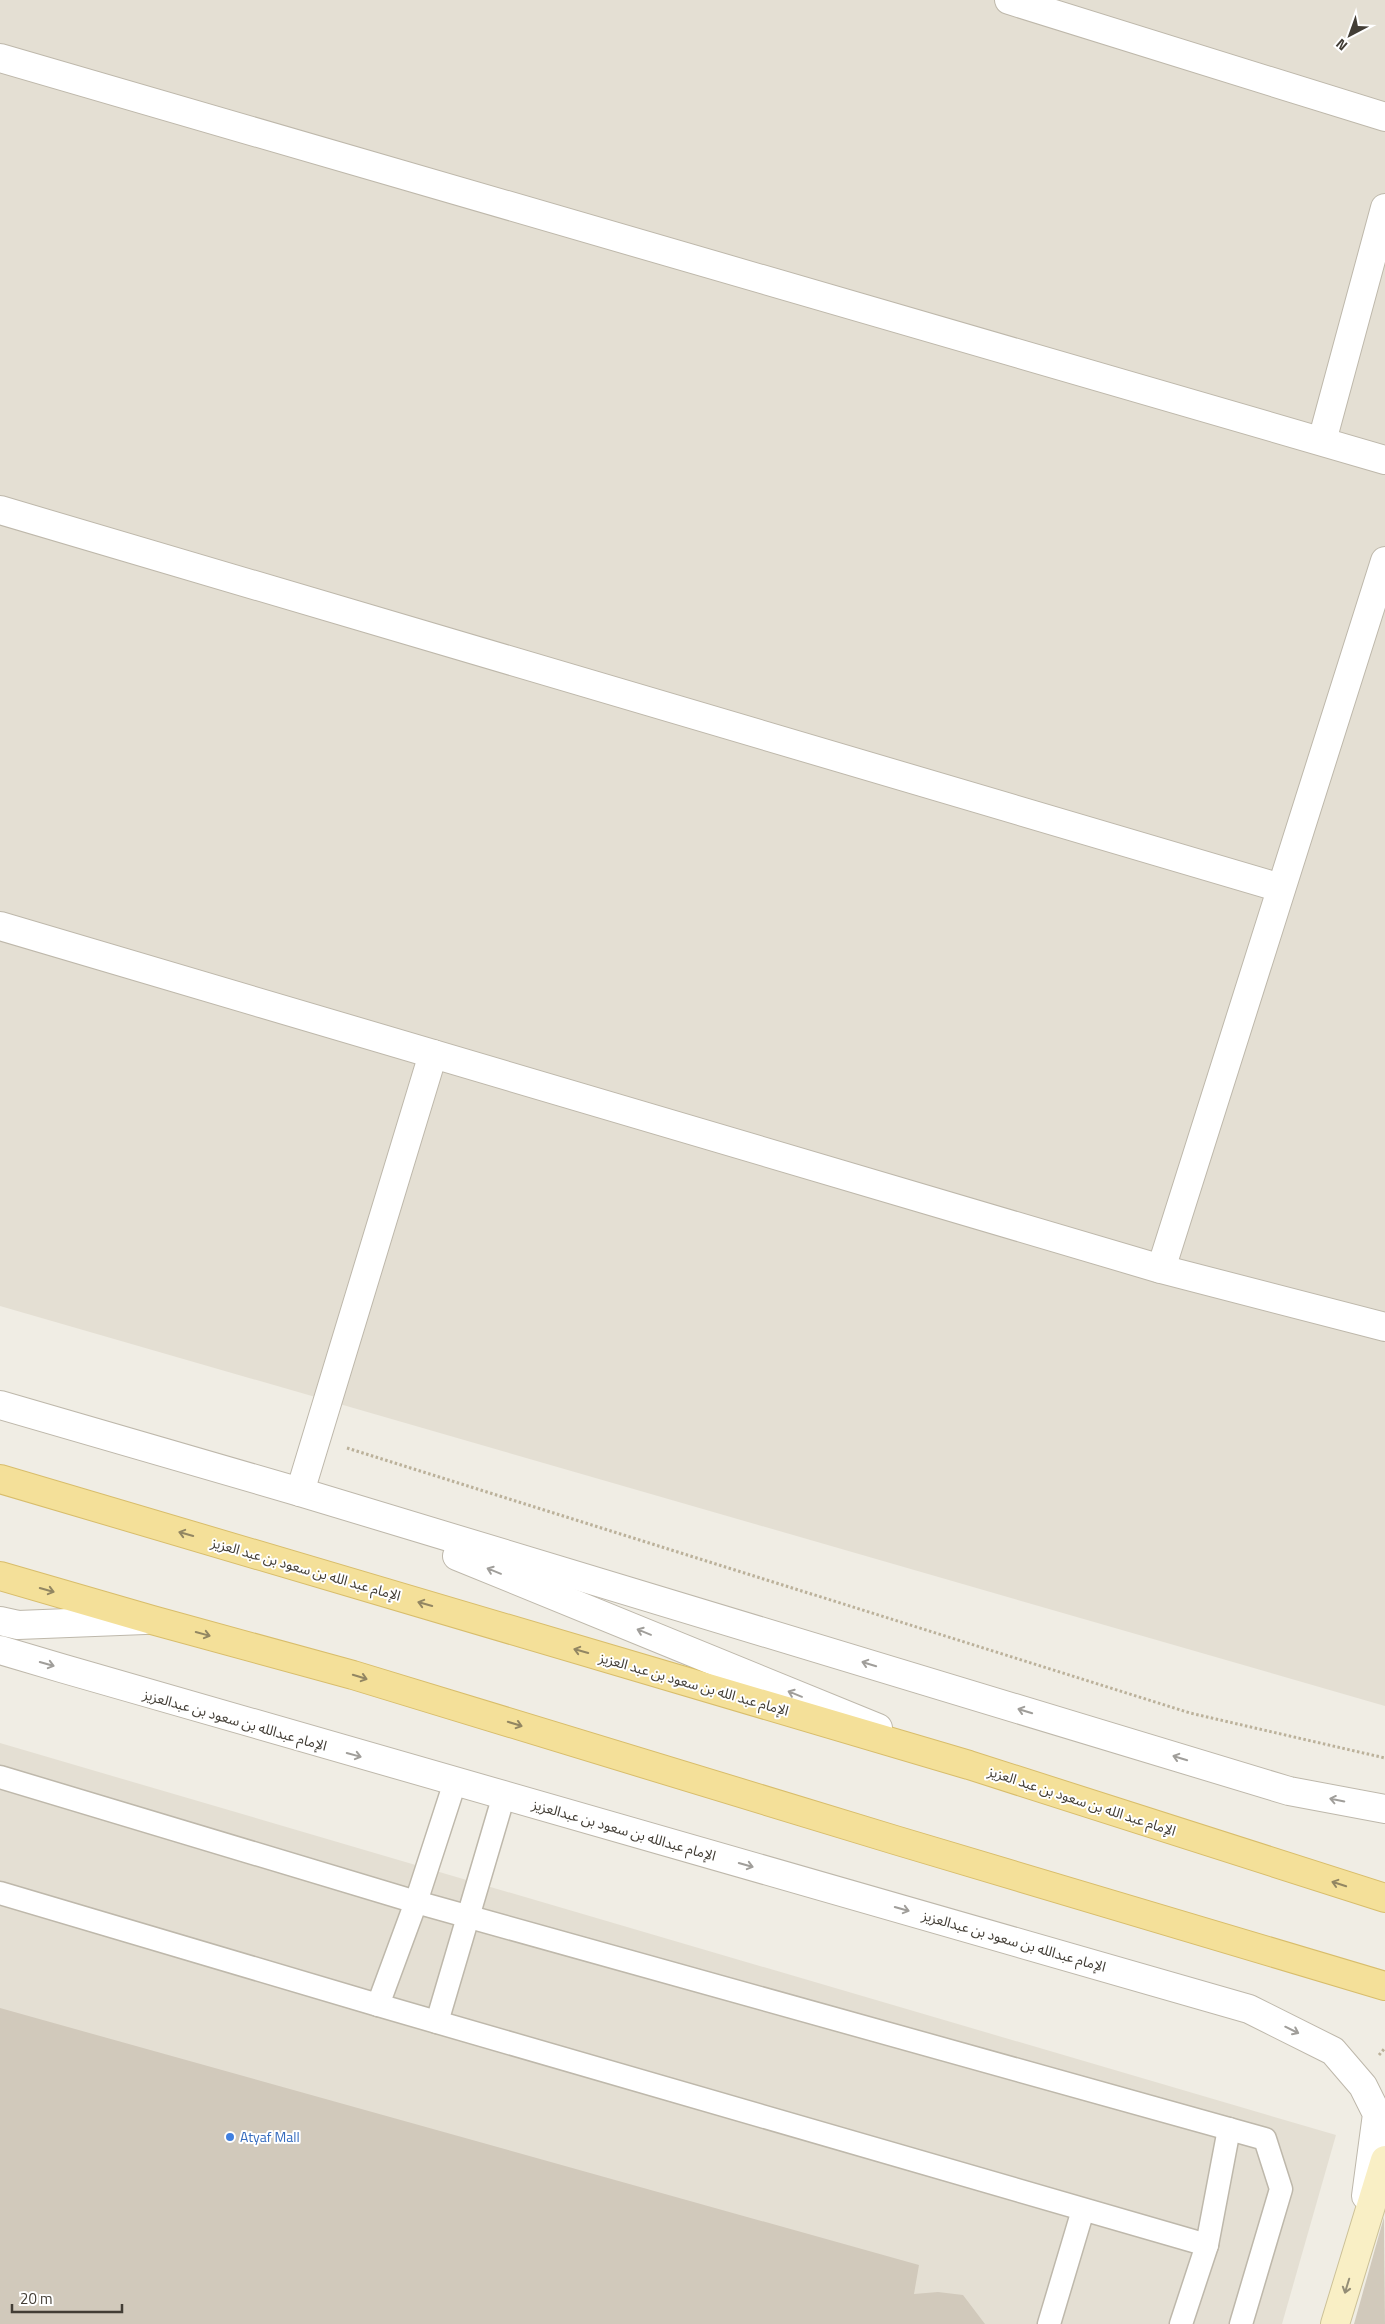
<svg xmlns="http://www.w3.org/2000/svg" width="1385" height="2324" font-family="'Titillium Web','Noto Sans Arabic',sans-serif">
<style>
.residential{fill:#e4dfd3}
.building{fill:#d1c9bb}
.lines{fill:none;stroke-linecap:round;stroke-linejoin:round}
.service-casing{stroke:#beb8ab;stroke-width:25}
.minor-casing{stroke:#beb8ab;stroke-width:30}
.tertiary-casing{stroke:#beb8ab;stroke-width:30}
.secondary-casing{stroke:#ccc197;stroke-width:30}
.primary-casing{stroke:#d8bd6b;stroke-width:30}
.path{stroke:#bbb19a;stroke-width:3;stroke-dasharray:2.5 2.5;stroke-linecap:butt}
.service{stroke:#fff;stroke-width:22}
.minor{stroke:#fff;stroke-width:28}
.tertiary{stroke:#fff;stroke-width:28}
.secondary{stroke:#f9efc5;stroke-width:28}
.primary{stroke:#f4e099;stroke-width:28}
.oneway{stroke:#928662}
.oneway2{stroke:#a09e9a}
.oneway3{stroke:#948d76}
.shop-dot{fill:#3f7fe0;stroke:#fff;stroke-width:2}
.labels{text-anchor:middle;stroke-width:4;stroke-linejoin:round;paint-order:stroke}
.street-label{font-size:14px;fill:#423d35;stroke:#fff}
.shop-label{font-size:14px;fill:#366cbe;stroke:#fff;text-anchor:start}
</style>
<rect width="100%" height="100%" fill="#f0ede4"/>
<g class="residential">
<polygon points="0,0 1385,0 1385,1706 0,1306"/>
<polygon points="0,1743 1336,2135 1282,2324 0,2324"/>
</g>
<g class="building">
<polygon points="0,2008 919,2265 914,2294 938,2292 963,2295 985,2324 0,2324"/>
<polygon points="1384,2217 1385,2324 1354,2324"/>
</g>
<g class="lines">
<g class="service-casing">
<g id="service">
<polyline points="0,1777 416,1902 1265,2139 1281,2189 1241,2324"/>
<polyline points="0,1893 378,2005 416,1902 455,1782"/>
<polyline points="378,2005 1207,2245"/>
<polyline points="437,2022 504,1795"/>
<polyline points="1049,2324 1083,2210"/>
<polyline points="1181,2324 1207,2245 1229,2129"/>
</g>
</g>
<g class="minor-casing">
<g id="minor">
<polyline points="1009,0 1385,117"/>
<polyline points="0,58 1385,460"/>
<polyline points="1322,441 1385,208"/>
<polyline points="0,510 1281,888"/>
<polyline points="0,926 1161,1269 1385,1327"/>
<polyline points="1161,1269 1385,561"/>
<polyline points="300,1492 433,1054"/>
</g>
</g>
<g class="tertiary-casing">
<g id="tertiary">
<polyline points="0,1405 300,1492 1289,1791 1385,1809"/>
<polyline points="457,1556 878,1728"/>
<polyline points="0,1621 18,1625 145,1620"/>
<path d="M 0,1650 C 415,1773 832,1889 1249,2009 L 1333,2051 L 1363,2086 L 1377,2114 L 1366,2196"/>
</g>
</g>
<g class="secondary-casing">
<polyline id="secondary" points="1335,2324 1385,2160"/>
</g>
<g class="primary-casing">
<g id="primary">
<polyline points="0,1479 969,1765 1385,1898"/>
<polyline points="0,1576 152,1620 353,1675 895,1840 1385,1986"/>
</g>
</g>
<g class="path">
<polyline points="347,1448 1190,1713 1385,1758"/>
<polyline points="1379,2055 1385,2048"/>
</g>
<use href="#service" class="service"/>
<use href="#minor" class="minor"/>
<use href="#tertiary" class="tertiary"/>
<use href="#secondary" class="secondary"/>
<use href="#primary" class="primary"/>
</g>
<defs><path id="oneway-shaft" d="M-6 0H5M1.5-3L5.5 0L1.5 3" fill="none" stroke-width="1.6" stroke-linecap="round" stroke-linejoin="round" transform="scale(1.25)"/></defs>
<g class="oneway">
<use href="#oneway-shaft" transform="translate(186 1534) rotate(-164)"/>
<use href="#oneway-shaft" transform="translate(47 1590) rotate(16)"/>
<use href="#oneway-shaft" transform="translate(425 1604) rotate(-164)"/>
<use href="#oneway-shaft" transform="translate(203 1634) rotate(15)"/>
<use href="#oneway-shaft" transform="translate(581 1651) rotate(-164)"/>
<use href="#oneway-shaft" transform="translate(360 1677) rotate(17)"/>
<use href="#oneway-shaft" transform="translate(515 1724) rotate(17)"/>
<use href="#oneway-shaft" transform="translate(1339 1884) rotate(-162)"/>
</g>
<g class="oneway2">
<use href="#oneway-shaft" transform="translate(494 1571) rotate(-158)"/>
<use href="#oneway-shaft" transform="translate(644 1632) rotate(-158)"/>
<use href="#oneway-shaft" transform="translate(47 1664) rotate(16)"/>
<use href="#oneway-shaft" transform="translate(869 1664) rotate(-163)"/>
<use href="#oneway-shaft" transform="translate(795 1694) rotate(-158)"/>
<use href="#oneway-shaft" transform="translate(1025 1711) rotate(-163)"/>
<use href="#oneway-shaft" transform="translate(354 1755) rotate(15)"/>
<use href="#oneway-shaft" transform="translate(1180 1758) rotate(-163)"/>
<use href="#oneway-shaft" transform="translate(1337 1800) rotate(-169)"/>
<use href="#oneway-shaft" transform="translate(746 1865) rotate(16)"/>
<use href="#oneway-shaft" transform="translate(902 1909) rotate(16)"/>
<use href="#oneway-shaft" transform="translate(1292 2030) rotate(26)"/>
</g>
<use class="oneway3" href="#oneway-shaft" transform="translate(1347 2286) rotate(107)"/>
<circle class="shop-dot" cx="230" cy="2137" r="5"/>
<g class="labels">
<g class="street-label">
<text transform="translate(306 1569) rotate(16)" y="5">الإمام عبد الله بن سعود بن عبد العزيز</text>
<text transform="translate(694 1684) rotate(16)" y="5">الإمام عبد الله بن سعود بن عبد العزيز</text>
<text transform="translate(235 1720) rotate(16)" y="5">الإمام عبدالله بن سعود بن عبدالعزيز</text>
<text transform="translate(1082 1801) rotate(18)" y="5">الإمام عبد الله بن سعود بن عبد العزيز</text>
<text transform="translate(624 1830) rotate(16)" y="5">الإمام عبدالله بن سعود بن عبدالعزيز</text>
<text transform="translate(1014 1941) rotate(16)" y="5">الإمام عبدالله بن سعود بن عبدالعزيز</text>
</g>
<g class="shop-label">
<text x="240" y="2142">Atyaf Mall</text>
</g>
</g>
<g transform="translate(1350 35) rotate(221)" stroke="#ffffff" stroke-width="4" paint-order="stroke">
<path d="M0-4L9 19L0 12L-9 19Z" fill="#423d35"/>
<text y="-8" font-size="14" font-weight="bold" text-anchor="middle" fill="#423d35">N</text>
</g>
<path d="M12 2304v8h110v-8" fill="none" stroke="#423d35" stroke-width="2.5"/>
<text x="20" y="2304" font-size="15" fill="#423d35" stroke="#ffffff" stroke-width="4" paint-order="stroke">20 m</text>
</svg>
